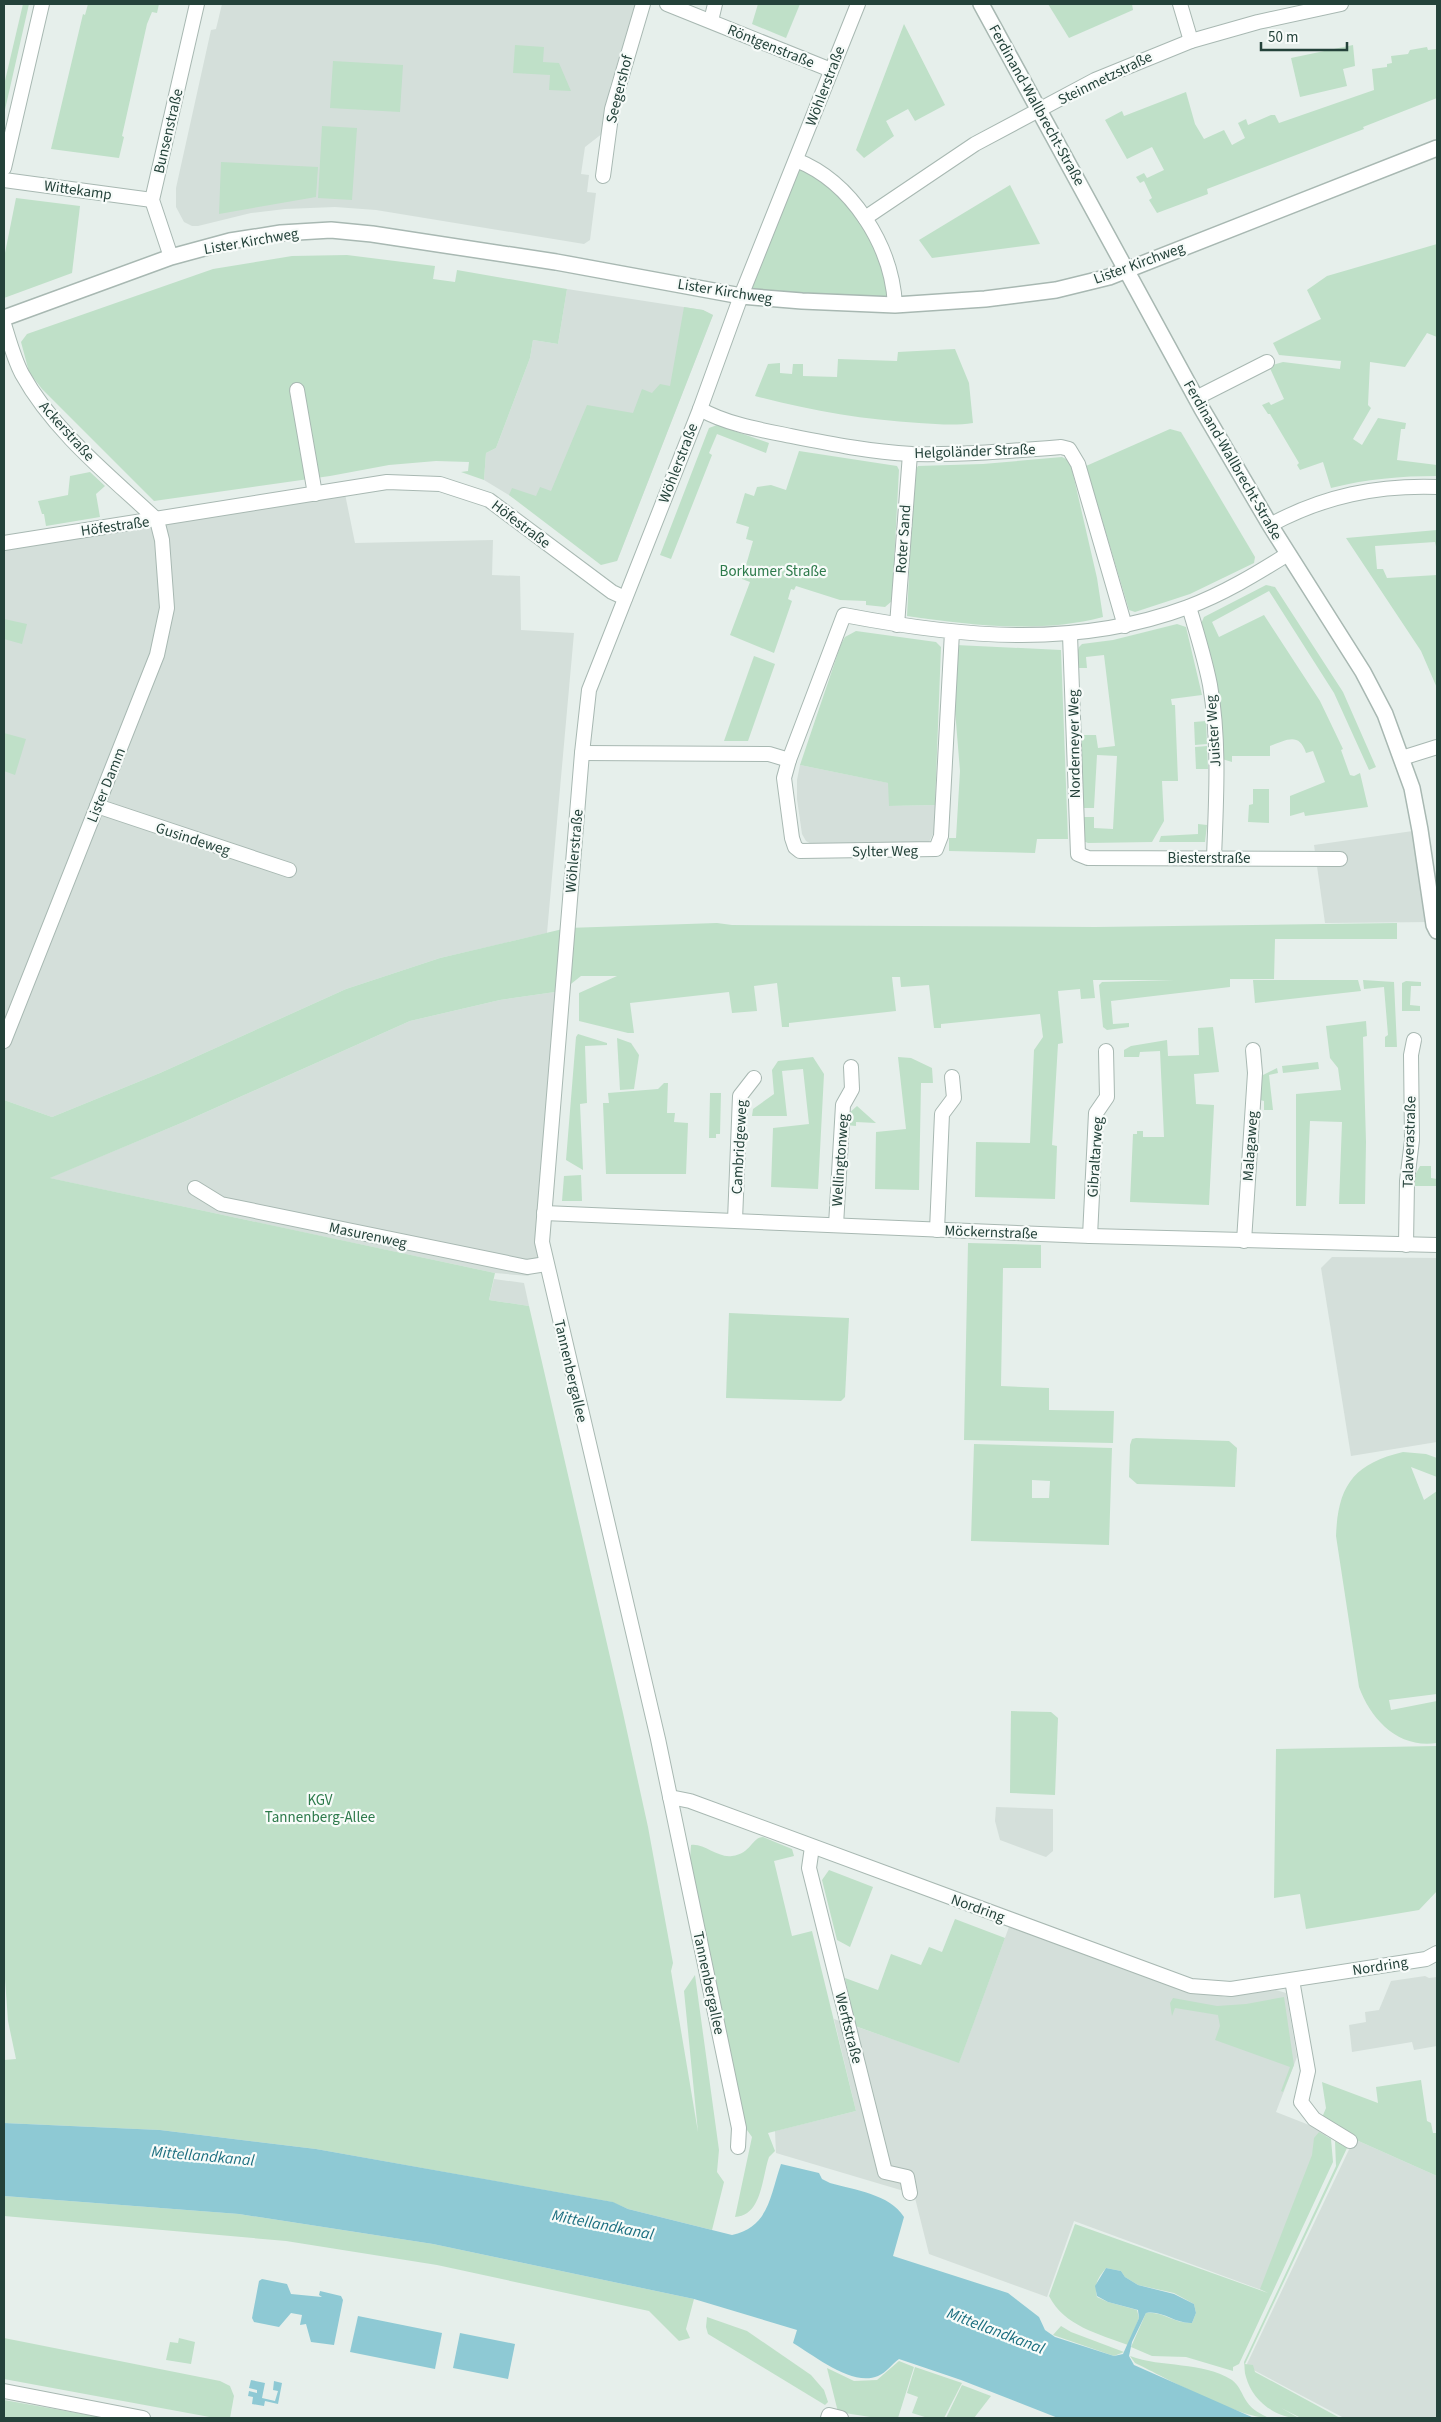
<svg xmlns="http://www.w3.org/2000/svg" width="1441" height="2422" font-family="'Source Sans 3',sans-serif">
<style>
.built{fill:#d4dfda}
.green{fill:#bfe0c8;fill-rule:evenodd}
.water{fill:#8ec9d4}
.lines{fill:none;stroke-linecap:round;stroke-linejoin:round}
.minor-casing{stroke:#a8b8b2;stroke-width:16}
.tertiary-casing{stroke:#a8b8b2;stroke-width:18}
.minor{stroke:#fff;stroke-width:14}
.tertiary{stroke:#fff;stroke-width:15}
.labels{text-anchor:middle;stroke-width:4.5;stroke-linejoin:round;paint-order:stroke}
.street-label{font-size:15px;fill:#24423a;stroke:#f7fbf9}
.park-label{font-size:15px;fill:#2d7a4b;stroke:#f7fbf9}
.water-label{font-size:16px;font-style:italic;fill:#1c6f80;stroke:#f7fbf9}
</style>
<rect width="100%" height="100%" fill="#e6efeb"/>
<g class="built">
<polygon points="222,4 636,4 610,87 603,133 585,147 581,174 589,175 587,192 596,193 590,240 584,244 376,210 335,207 285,209 251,213 198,226 192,226 184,222 176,207 176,188 211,30 216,29"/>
<polygon points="567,289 703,310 713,315 617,561 484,480 486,453 496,448 530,358 533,340 558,344"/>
<polygon points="344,489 355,543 493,540 492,575 520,576 521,630 574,633 547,933 440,958 346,989 160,1073 52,1117 4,1100 4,543"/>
<polygon points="800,765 889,783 889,806 935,805 934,832 929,842 922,845 813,845 806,841 802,834 797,799 797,780"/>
<polygon points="1420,830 1433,922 1325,923 1314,845"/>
<polygon points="562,991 546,1264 528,1276 495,1273 49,1178 186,1121 410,1021 500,1000"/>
<polygon points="1332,1257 1437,1258 1437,1442 1351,1456 1321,1268"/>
<polygon points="494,1279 524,1283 529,1306 489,1300"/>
<polygon points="996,1807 1053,1809 1053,1851 1046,1857 1043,1856 1000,1840 995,1821"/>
<polygon points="1009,1927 1176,1985 1225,1997 1276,1990 1286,1993 1297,2057 1276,2112 1327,2132 1267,2292 1074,2221 1047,2297 929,2254 914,2194 776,2153 775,2131 856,2111 834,2019 959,2062"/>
<polygon points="1425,1976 1429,1978 1437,1977 1437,2046 1414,2050 1412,2042 1352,2052 1349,2025 1366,2022 1365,2012 1379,2010 1391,1981"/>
<polygon points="1354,2139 1437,2176 1437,2418 1344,2418 1246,2366"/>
</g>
<g class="green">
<polygon points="23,4 29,4 4,114 4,85"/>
<polygon points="88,4 159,4 157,13 152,12 147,24 122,136 124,137 119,158 51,149 83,14 85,15"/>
<polygon points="758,4 800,4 786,38 752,24"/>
<polygon points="1048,4 1132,4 1133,10 1069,38"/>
<polygon points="904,24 945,105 915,121 908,109 886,121 894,136 864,158 856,150"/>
<polygon points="515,45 544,47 543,62 559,63 571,91 549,90 550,75 513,73"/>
<polygon points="1353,45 1355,66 1343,69 1347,86 1300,97 1291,58"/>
<polygon points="1427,47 1428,50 1436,49 1437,51 1437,98 1363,127 1364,129 1207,189 1208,194 1157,213 1149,200 1152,198 1144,181 1140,183 1136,177 1144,173 1147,178 1164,170 1152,147 1127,159 1105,120 1122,111 1124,116 1186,92 1195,124 1204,139 1224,130 1232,145 1245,138 1238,123 1246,119 1248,125 1271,115 1275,115 1279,123 1374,90 1372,69 1387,67 1387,64 1392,63 1391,56 1408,54 1410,50"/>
<polygon points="333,61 403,65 400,112 330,108"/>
<polygon points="322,126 357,128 352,200 318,198"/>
<polygon points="796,160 865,218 895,305 741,296"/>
<polygon points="221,162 318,167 316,197 219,214"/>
<polygon points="1010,185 1040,244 932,258 919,240"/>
<polygon points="16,198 80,206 72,273 4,298 4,258"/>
<path d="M 1437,244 L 1437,337 L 1427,333 L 1405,367 L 1370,362 L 1368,405 L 1371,408 L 1353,439 L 1362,445 L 1378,418 L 1406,423 L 1405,429 L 1401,429 L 1397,460 L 1437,465 L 1437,476 C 1401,476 1366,479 1331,488 L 1323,462 L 1300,470 L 1297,465 L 1299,463 L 1270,414 L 1268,414 L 1262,405 L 1269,402 L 1271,405 L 1284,399 L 1269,366 L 1283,362 L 1340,369 L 1341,361 L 1279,355 L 1273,343 L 1321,319 L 1307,290 L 1327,276 Z"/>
<polygon points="347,255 435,266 433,279 455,282 457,270 567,289 558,344 533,340 530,358 496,448 486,453 484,480 461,472 468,471 469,462 436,461 389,465 330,476 154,501 42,389 29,372 21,342 27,334 213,269 292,256"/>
<polygon points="684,307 703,310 713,315 617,561 601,565 509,495 512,488 536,496 540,487 551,491 587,405 633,413 642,389 652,393 660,384 670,386"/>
<path d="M 955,349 L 969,383 L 973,423 C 955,426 937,424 919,423 C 864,420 808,410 755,396 L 768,364 L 780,363 L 780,373 L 792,374 L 793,364 L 803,364 L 803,376 L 837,377 L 838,359 L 897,361 L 898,352 Z"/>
<polygon points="717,425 769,443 766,453 717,434 709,453 712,455 671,559 660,555 707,433 709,428"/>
<polygon points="1170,429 1181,432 1255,557 1254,563 1190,594 1135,612 1129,610 1086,466"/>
<polygon points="799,451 897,466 899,470 892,601 885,607 866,605 866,601 840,600 796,586 794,590 791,589 788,599 792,601 774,653 730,635 750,582 742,579 753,541 746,539 749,527 736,523 745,493 754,496 757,487 771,485 786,490"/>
<path d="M 1062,457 L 1070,461 L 1097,578 L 1103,617 C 1039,634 971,625 907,616 L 914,473 L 918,466 L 983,464 Z"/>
<polygon points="90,472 105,486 96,494 100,517 46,526 44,514 42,514 38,501 68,495 70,476"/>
<polygon points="1437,530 1437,551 1435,542 1375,546 1377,569 1383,569 1387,578 1437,575 1437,688 1421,651 1346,538"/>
<path d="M 1266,585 L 1275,587 L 1343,692 L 1376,767 L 1369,770 L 1334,693 L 1269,591 L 1212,622 L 1219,637 L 1264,615 L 1320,701 L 1343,749 L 1341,750 L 1350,775 L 1354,776 L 1360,773 L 1368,807 L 1305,816 L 1304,812 L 1290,816 L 1290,796 L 1325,782 L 1313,751 L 1306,753 C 1299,732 1287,740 1270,746 L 1270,756 L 1232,756 L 1232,762 L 1222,759 L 1200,626 L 1204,617 Z"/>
<polygon points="4,619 27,624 22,644 4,639"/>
<polygon points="1177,624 1186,627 1202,695 1171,699 1172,705 1175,705 1178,781 1162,781 1164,821 1152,842 1088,843 1083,841 1083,817 1094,817 1094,828 1113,829 1117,756 1097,755 1094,808 1082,808 1081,735 1096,735 1098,748 1115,746 1104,655 1086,657 1087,668 1079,668 1077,654 1079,647 1082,644 1113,640"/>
<polygon points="856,631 936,642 941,647 935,805 889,806 888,783 800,765 841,644 845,637"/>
<polygon points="956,645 1061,650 1068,839 1037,839 1035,853 949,851 949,838 956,838 960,771 954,698"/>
<polygon points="754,656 775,664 748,741 724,741"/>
<polygon points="1206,721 1207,744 1195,745 1194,722"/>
<polygon points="4,733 26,739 15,775 4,771"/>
<polygon points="1207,746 1208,769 1196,769 1195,747"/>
<polygon points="1253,789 1269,789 1269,823 1248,822 1249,805 1253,804"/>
<polygon points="1198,824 1207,825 1205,842 1159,842 1161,836 1198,834"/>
<polygon points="717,923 732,925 1095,927 1397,923 1397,939 1275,939 1274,979 1230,979 1230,987 1111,1001 1113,1024 1129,1023 1129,1027 1107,1030 1103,1027 1099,985 1102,982 1174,980 1093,980 1095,998 1081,999 1080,989 1058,991 1063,1043 1058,1044 1052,1145 1057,1146 1055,1199 975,1197 976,1142 1030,1143 1034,1050 1043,1037 1040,1014 941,1024 941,1028 934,1028 929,985 901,987 900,977 892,977 896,1011 789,1023 789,1027 782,1027 777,983 754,986 757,1011 732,1013 729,992 630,1003 634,1033 628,1033 579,1021 579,993 617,976 581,976 562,991 500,1000 410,1021 186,1121 50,1178 495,1273 489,1300 529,1306 623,1713 648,1827 673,1963 671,1971 698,2132 684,1991 695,1975 719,2150 717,2172 724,2182 712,2230 628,2209 612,2202 316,2149 160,2130 4,2123 4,2060 16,2059 8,2021 4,1965 4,1100 52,1117 160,1073 346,989 440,958 567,928"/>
<polygon points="1253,980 1358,980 1361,991 1255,1003"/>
<polygon points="1363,980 1394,982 1397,1047 1385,1047 1385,1037 1388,1035 1384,987 1364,989"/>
<polygon points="1406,981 1421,982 1421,986 1411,986 1410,1005 1420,1006 1420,1011 1402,1011 1402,983"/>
<polygon points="1366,1021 1367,1036 1363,1037 1366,1142 1365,1204 1339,1204 1342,1122 1310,1121 1306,1206 1296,1206 1296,1094 1341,1090 1338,1068 1330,1058 1326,1026"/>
<polygon points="1213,1027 1219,1072 1194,1074 1196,1104 1214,1105 1209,1205 1130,1202 1133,1134 1137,1134 1137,1131 1143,1131 1143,1137 1164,1137 1160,1051 1140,1052 1139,1057 1124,1057 1124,1050 1131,1046 1167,1040 1168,1056 1199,1055 1198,1028"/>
<polygon points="578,1034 607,1043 607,1045 585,1046 587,1103 580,1104 583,1170 566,1160 576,1037"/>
<polygon points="617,1038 631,1043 639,1055 634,1089 620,1090"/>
<polygon points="813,1057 824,1074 818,1189 771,1187 773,1128 809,1124 803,1069 782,1071 787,1116 752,1116 753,1109 774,1094 772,1070 778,1061"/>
<polygon points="898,1057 911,1058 932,1068 933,1083 921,1083 919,1190 875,1189 876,1132 906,1129"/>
<polygon points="1318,1062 1319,1069 1283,1073 1282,1066"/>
<polygon points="1277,1068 1278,1073 1269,1075 1273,1110 1264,1110 1264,1101 1260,1100 1261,1076"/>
<polygon points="664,1083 668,1083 667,1113 675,1113 674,1122 688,1123 686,1174 606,1174 603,1103 609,1103 608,1093 658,1089"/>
<polygon points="710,1093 721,1093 720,1134 716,1134 716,1138 709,1138"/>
<polygon points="857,1106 876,1123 856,1122 856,1126 846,1125 848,1114"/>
<polygon points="1420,1166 1431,1166 1431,1178 1437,1179 1437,1186 1414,1186 1414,1177"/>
<polygon points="581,1175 582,1201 562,1201 564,1176"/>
<polygon points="968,1243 1041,1245 1041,1268 1003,1268 1001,1386 1049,1388 1049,1410 1114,1411 1113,1443 964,1440"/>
<polygon points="729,1313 849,1318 845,1397 841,1401 726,1398"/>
<polygon points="1136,1438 1229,1441 1237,1448 1235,1487 1137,1484 1129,1477 1130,1445 1132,1439"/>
<path d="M 974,1444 L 1112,1448 L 1109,1545 L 971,1541 ZM 1032,1480 L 1050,1481 L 1049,1498 L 1032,1498 Z"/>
<path d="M 1403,1452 L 1426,1454 L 1437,1458 L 1437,1477 L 1411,1467 L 1424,1500 L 1437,1491 L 1437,1694 L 1389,1700 L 1391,1710 L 1437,1701 L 1437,1743 C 1399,1749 1371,1720 1359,1687 L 1336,1536 C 1338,1486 1353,1464 1403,1452 Z"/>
<polygon points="1011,1711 1051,1712 1058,1718 1055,1795 1010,1793"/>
<polygon points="1437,1746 1437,1891 1419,1910 1306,1929 1300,1894 1274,1898 1276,1749"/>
<path d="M 763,1837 L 792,1849 L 794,1856 L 774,1861 L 792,1936 L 812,1931 L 856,2111 L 768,2133 L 775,2151 L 769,2157 C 762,2177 762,2216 735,2217 L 752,2137 L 747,2130 L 743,2130 L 690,1860 L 691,1845 C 704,1843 717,1858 732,1856 C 751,1854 752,1837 763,1837 Z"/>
<polygon points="829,1870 873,1887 850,1947 837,1940 822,1880"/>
<polygon points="955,1919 1005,1938 959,2063 855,2026 845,1978 878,1990 891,1954 921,1965 929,1947 942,1952"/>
<polygon points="1284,1997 1294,2065 1283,2092 1281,2091 1290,2067 1215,2040 1220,2026 1218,2015 1175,2008 1172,2016 1170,2003 1173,1998 1217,2006 1246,2004"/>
<polygon points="1421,2080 1427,2121 1431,2123 1433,2133 1437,2133 1437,2176 1354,2139 1321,2120 1326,2108 1322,2082 1378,2103 1376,2087"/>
<path d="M 1319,2132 L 1331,2139 L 1333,2162 L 1239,2364 L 1233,2367 L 1233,2371 L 1186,2357 L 1152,2356 L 1131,2347 L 1146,2313 C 1163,2311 1175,2324 1192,2323 L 1196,2313 L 1194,2304 L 1174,2293 L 1138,2285 L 1125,2277 L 1121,2271 L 1106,2268 C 1098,2278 1094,2283 1097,2297 L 1108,2302 L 1137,2310 L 1139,2318 L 1128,2345 C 1099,2334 1064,2326 1049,2296 L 1075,2224 L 1268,2293 L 1260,2289 L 1312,2155 L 1314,2138 Z"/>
<path d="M 1335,2141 L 1347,2148 L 1245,2364 L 1253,2365 L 1255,2372 L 1340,2418 L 1301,2418 L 1281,2408 L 1299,2418 C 1275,2418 1252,2400 1246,2377 C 1244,2372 1245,2367 1244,2362 L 1336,2166 Z"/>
<polygon points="4,2196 239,2214 433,2244 694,2299 686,2329 690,2338 679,2341 649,2311 437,2265 286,2241 4,2216"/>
<polygon points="707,2317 747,2331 811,2375 824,2390 828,2402 825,2405 708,2334 706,2327"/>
<polygon points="1061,2326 1071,2332 1124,2352 1114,2356 1053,2335"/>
<polygon points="4,2338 220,2381 230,2386 234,2396 230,2418 215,2418 4,2379"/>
<polygon points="179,2338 195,2342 191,2364 166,2360 170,2342 178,2343"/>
<path d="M 1130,2356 C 1162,2368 1202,2361 1232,2380 C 1240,2386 1242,2395 1247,2402 C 1252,2410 1261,2414 1269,2418 C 1239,2418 1166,2378 1135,2363 Z"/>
<polygon points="899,2361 914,2367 898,2418 877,2418 838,2412 827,2368 854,2381 877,2380"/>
<polygon points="915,2367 962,2383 944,2418 928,2418 912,2413 918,2397 907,2393"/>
<polygon points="962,2385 991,2396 974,2418 946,2418"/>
<polygon points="4,2400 105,2418 4,2418"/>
</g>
<g class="water">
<path d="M 4,2123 L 160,2130 L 316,2149 L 613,2202 L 628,2209 L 732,2235 C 769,2227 770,2196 781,2164 L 819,2173 L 822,2179 L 830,2183 C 854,2190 890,2194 904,2217 L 893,2256 L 1008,2293 L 1039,2317 L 1045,2330 L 1055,2337 L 1114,2356 L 1123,2354 L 1139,2318 L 1138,2310 L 1108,2302 L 1097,2296 L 1095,2286 L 1106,2268 L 1121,2271 L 1125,2277 L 1138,2285 L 1174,2294 L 1194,2304 L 1196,2313 L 1192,2323 C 1175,2324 1163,2310 1146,2313 L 1132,2342 L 1129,2356 L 1134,2365 L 1254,2418 L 1058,2418 L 961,2380 L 899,2359 C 892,2364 886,2373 878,2376 C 852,2387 815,2356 793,2343 L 797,2330 L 694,2299 L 433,2244 L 239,2214 L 4,2196 Z"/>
<polygon points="262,2279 287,2284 291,2294 322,2297 319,2295 320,2291 341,2296 343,2300 334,2345 311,2342 306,2324 300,2325 302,2315 291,2313 279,2327 254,2322 252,2318 259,2281"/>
<polygon points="358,2316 442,2333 435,2369 350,2352"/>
<polygon points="460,2333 515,2344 508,2379 453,2368"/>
<polygon points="251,2380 265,2383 262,2398 275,2401 278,2391 273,2390 274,2381 282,2383 278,2404 265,2401 264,2406 252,2404 253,2397 248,2396 249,2391 257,2393 257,2390 249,2388"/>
</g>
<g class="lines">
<g class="minor-casing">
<g id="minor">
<polyline points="667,4 831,70"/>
<polyline points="1180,4 1191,41"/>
<polyline points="711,21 715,4"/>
<path d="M 796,160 C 852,182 892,246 895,305"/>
<polyline points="4,168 42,4"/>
<polyline points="603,176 612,109 643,4"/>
<polyline points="4,180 152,200"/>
<polyline points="865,218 975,144 1095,80 1191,41 1258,22 1341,4"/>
<polyline points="171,257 152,200 197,4"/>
<path d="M 4,324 C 9,340 14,359 22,374 C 54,432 110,476 157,520"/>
<polyline points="297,390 315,494"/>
<polyline points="1196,398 1267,362"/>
<path d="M 700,409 C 726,424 761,430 791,436 C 831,444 871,452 912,454 C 962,455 1011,451 1061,447 L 1069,449 L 1078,464 L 1125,626"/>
<path d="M 1270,525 C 1324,496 1377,485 1437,487"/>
<polyline points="4,543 387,482 440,484 489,500 612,592 625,598"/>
<path d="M 1189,607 C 1197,633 1205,659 1210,685 C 1220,742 1216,801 1214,858"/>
<polyline points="897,625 910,454"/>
<path d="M 952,632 L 941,836 L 936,849 L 800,851 L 795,847 L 792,838 L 784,778 L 789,760 L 844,615 C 959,637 1075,649 1188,607 C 1223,594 1256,574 1288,554"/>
<polyline points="1070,635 1078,854 1088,858 1340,859"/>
<polyline points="582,753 769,754 789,760"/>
<polyline points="1402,758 1437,747"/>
<polyline points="97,806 289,870"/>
<polyline points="4,1041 157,655 167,608 162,540 157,520"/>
<polyline points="195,1188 221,1204 527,1267 546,1264"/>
<polyline points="544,1213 1090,1236 1437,1245"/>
<polyline points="735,1220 740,1096 754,1078"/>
<polyline points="836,1225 843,1105 852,1089 851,1067"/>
<polyline points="937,1230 942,1114 954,1098 952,1077"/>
<polyline points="1090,1236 1096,1113 1107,1097 1106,1051"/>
<polyline points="1244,1241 1255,1073 1253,1050"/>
<polyline points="1406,1245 1407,1181 1412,1140 1411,1055 1414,1040"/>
<polyline points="670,1797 690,1801 1191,1986 1231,1989 1426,1959 1437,1953"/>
<polyline points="812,1847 809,1868 885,2172 907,2177 910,2193"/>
<polyline points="1292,1980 1308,2071 1301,2102 1314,2119 1350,2141"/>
<polyline points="738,2147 739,2128 658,1739 542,1242 582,753 589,690 700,409 741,296 858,4"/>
<polyline points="4,2391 143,2418"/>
<polyline points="828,2418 829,2415 841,2418"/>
</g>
</g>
<g class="tertiary-casing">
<g id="tertiary">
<polyline points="981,4 1202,409 1270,525 1363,672 1385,714 1412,788 1420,830 1434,925 1437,931"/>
<polyline points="4,318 171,257 230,241 281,233 331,230 372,234 556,262 741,296 802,301 895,305 985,299 1056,290 1109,277 1437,148"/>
</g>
</g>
<use href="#minor" class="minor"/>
<use href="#tertiary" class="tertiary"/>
</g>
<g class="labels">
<g class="street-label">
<text transform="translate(771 46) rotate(22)" y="5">Röntgenstraße</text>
<text transform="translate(1105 78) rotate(-26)" y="5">Steinmetzstraße</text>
<text transform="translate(825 86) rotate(-69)" y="5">Wöhlerstraße</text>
<text transform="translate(619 89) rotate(-76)" y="5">Seegershof</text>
<text transform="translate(1037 105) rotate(61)" y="5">Ferdinand-Wallbrecht-Straße</text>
<text transform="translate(168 131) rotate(-77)" y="5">Bunsenstraße</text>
<text transform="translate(78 190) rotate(8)" y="5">Wittekamp</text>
<text transform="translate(251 241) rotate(-10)" y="5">Lister Kirchweg</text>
<text transform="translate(1139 263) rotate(-20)" y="5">Lister Kirchweg</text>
<text transform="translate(725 291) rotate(9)" y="5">Lister Kirchweg</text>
<text transform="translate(67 431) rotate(48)" y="5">Ackerstraße</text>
<text transform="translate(975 451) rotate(-2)" y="5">Helgoländer Straße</text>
<text transform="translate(1233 460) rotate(60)" y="5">Ferdinand-Wallbrecht-Straße</text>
<text transform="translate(678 463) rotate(-69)" y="5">Wöhlerstraße</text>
<text transform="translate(521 524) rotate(37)" y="5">Höfestraße</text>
<text transform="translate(115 526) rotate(-8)" y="5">Höfestraße</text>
<text transform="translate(903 539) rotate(-86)" y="5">Roter Sand</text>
<text transform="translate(1213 731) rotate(-94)" y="5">Juister Weg</text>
<text transform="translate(1074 744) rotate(-91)" y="5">Norderneyer Weg</text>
<text transform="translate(106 785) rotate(-68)" y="5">Lister Damm</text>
<text transform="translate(193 839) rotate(18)" y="5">Gusindeweg</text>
<text transform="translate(574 851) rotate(-85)" y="5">Wöhlerstraße</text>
<text transform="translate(885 851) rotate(-1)" y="5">Sylter Weg</text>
<text x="1209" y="863">Biesterstraße</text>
<text transform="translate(1409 1142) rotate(-88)" y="5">Talaverastraße</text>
<text transform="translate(1250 1146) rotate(-86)" y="5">Malagaweg</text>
<text transform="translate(739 1147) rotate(-87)" y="5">Cambridgeweg</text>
<text transform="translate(1095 1157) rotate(-86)" y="5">Gibraltarweg</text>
<text transform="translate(840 1160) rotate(-86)" y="5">Wellingtonweg</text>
<text transform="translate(991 1232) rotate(2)" y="5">Möckernstraße</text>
<text transform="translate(368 1235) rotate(12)" y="5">Masurenweg</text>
<text transform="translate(571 1371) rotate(77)" y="5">Tannenbergallee</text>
<text transform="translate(978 1908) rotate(20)" y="5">Nordring</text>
<text transform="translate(1380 1966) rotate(-9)" y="5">Nordring</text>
<text transform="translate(709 1983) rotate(78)" y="5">Tannenbergallee</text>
<text transform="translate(849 2028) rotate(76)" y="5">Werftstraße</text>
</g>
<g class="park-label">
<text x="773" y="576">Borkumer Straße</text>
<text x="320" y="1805">KGV<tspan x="320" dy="17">Tannenberg-Allee</tspan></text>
</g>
<g class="water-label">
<text transform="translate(203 2155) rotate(5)" y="6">Mittellandkanal</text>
<text transform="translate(603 2224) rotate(11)" y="6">Mittellandkanal</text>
<text transform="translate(996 2330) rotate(21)" y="6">Mittellandkanal</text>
</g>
</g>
<rect width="1441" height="2422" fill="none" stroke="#24423a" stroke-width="10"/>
<path d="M1261 42v8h86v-8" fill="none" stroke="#24423a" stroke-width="2.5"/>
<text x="1268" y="42" font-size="15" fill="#24423a" stroke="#f7fbf9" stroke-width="4" paint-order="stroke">50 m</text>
</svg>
